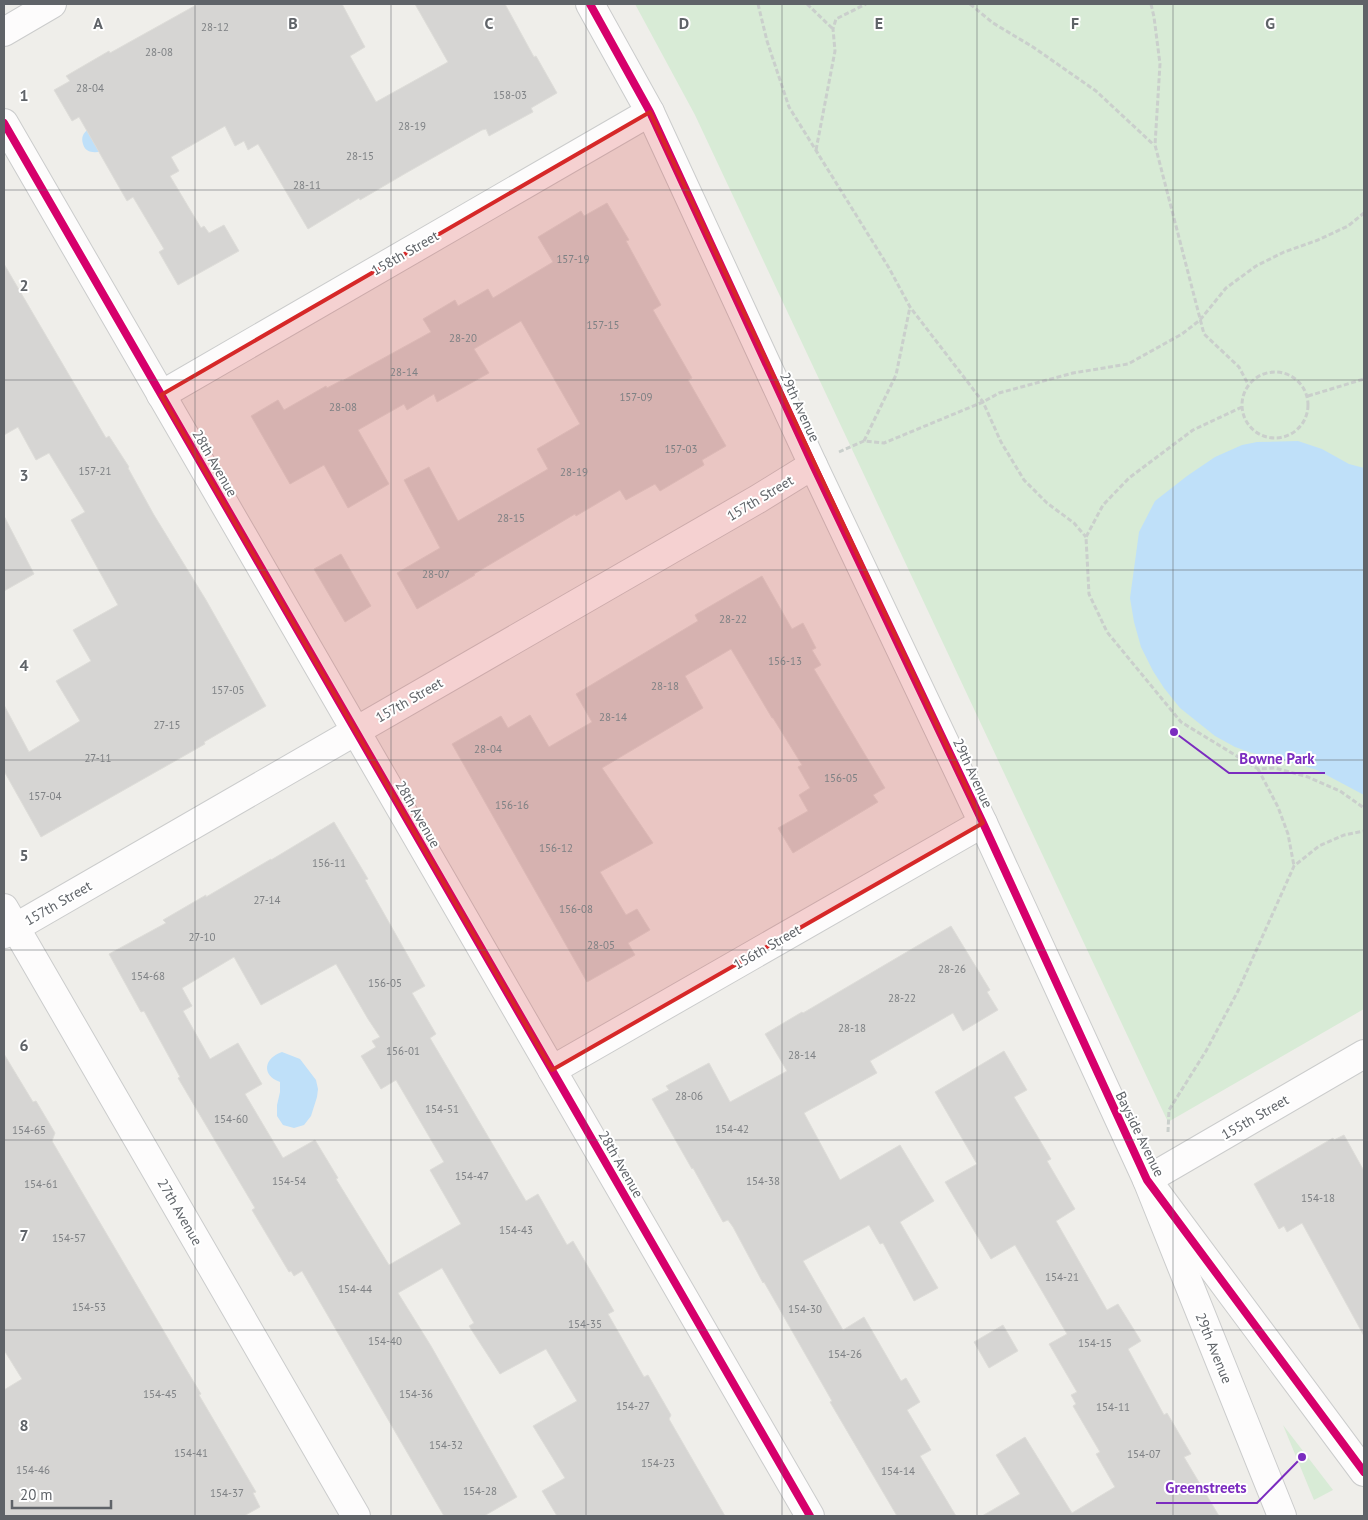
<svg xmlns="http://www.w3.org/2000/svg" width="1368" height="1520" font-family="'PT Sans',sans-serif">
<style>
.green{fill:#d8ebd6}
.water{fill:#bfe0f9}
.building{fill:#d6d5d3;stroke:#deddd9;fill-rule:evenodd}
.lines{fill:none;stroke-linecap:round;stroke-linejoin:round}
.minor-casing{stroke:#cbcccc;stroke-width:30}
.path{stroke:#cacfcc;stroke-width:3;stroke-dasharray:5 2.5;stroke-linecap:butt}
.minor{stroke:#fdfcfc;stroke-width:28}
.cycleway-casing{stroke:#fff;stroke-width:11}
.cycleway{stroke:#d6006c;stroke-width:8}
.marked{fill:#d62828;fill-opacity:0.2;stroke:#d62828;stroke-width:4;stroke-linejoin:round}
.grid{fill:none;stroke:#5f6368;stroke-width:1;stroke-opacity:0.55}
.labels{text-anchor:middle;stroke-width:4;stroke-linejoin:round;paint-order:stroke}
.number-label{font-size:11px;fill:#7e8184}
.street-label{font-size:14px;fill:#5f6368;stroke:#fff}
.grid-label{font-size:16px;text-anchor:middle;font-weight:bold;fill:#5f6368;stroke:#fff;stroke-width:4;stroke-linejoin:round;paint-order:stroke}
.leader{fill:none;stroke:#7b2cbf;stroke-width:2}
.callout-dot{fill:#7b2cbf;stroke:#fff;stroke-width:2}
.callout-label{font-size:15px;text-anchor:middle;font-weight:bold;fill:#7b2cbf;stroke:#fff;stroke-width:4;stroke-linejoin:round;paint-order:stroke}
</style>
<rect width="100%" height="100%" fill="#efeeea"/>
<g class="green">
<polygon points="635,4 1364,4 1364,1009 1168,1122 695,115"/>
<polygon points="1283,1425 1333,1490 1314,1500"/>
</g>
<g class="water">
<path d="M 88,129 L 122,145 C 112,148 87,160 83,144 C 81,137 83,134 88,129 Z"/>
<polygon points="1298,441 1322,449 1349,464 1364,468 1364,795 1317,770 1301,765 1252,753 1235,747 1215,736 1180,708 1164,688 1153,671 1141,647 1134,622 1130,598 1139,532 1155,501 1187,476 1215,457 1242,445 1257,442"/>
<path d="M 282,1052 L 300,1059 L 316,1080 L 318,1089 L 317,1097 L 311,1116 L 304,1125 L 294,1128 L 283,1125 L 277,1116 L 277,1105 L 280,1092 L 280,1082 C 261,1075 264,1058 282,1052 Z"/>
</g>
<g class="building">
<polygon points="198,4 342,4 365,47 350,56 376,102 448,62 415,4 505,4 534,57 536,56 557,93 531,108 533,112 489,136 486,129 482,130 406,173 360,200 359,198 308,229 258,144 248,150 244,141 235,146 225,126 171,157 179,171 170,176 201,228 204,226 209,233 224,225 239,251 178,285 159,252 164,249 133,197 127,201 79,117 72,121 54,90 70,81 66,76 109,51 110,53"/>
<polygon points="607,203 629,240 626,241 661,305 653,310 692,378 688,380 726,446 702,460 704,465 660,491 655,484 626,500 620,490 576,516 575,514 474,574 475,575 417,609 397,573 440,548 404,480 429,467 458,521 548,469 537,449 580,424 521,321 474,349 489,373 437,402 434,394 407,410 404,404 358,430 389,484 348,508 324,465 290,484 251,416 278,400 284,410 326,386 327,388 342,380 342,381 431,332 423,319 455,300 458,306 488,289 493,298 553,262 538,237 581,211 584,216"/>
<polygon points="4,264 106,438 109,436 129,467 128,468 154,515 206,600 266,706 204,742 205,744 41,837 4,771 4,705 29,752 80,721 56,681 91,661 73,630 118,605 71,520 85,512 49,453 36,460 18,427 4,435"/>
<polygon points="4,516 34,574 4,591"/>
<polygon points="341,554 371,606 345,622 314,569"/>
<polygon points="762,576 792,629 803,623 816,648 812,650 821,665 814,669 885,788 873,795 878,802 793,853 778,828 808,811 799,795 810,788 798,767 802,765 773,718 772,718 731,649 685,676 703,708 602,768 653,843 600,872 626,915 637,909 650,930 628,943 635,955 587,982 452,744 501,716 508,728 530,715 549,747 592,722 576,694 698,621 695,615"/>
<path d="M 334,822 L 368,879 L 365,880 L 425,986 L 412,993 L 436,1034 L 430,1038 L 526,1201 L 538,1194 L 567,1245 L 573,1241 L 614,1311 L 608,1314 L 644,1377 L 648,1375 L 671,1415 L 669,1419 L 725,1516 L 557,1516 L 542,1491 L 565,1478 L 533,1426 L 577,1401 L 546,1349 L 500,1374 L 469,1326 L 474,1323 L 442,1268 L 398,1293 L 431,1346 L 517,1497 L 484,1516 L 444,1516 L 302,1271 L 294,1276 L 291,1271 L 289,1272 L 252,1210 L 255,1208 L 178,1078 L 180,1077 L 144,1011 L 141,1012 L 109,954 L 166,923 L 163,920 L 206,895 L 206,897 L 271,859 L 271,860 ZM 234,957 L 261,1005 L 336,964 L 368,1019 L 380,1037 L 372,1041 L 376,1047 L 361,1056 L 381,1089 L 396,1080 L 444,1162 L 430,1170 L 461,1224 L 389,1265 L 336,1179 L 338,1178 L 315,1140 L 283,1158 L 245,1094 L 262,1084 L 238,1043 L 210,1059 L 183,1011 L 192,1006 L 182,988 Z"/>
<polygon points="951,926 990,990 987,992 998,1010 963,1031 953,1013 870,1061 877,1073 804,1113 840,1180 900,1145 934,1201 900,1222 938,1288 914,1301 883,1243 880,1244 869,1225 803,1261 843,1330 864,1317 901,1381 906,1378 920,1402 907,1410 931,1450 920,1456 956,1516 897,1516 830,1402 832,1401 764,1282 763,1283 733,1227 728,1220 723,1222 693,1168 692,1169 652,1099 669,1090 666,1086 709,1063 730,1102 787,1071 765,1034 802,1012 803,1013"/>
<polygon points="1004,1051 1027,1090 1014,1097 1051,1159 1047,1161 1075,1209 1056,1221 1107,1310 1118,1304 1141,1341 1128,1349 1164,1415 1167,1413 1191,1454 1184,1457 1219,1516 982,1516 1020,1494 996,1455 1025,1437 1072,1513 1115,1487 1096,1454 1100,1452 1073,1406 1076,1404 1071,1395 1077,1392 1049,1344 1067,1334 1015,1245 991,1259 945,1182 977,1164 935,1092"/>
<polygon points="4,1054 33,1102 36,1101 55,1133 52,1141 186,1369 201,1394 199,1395 256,1492 253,1493 260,1507 244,1516 4,1516 4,1390 22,1379 4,1350"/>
<polygon points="1344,1135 1364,1171 1364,1336 1302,1223 1287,1232 1284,1226 1279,1229 1254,1184 1333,1138 1334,1140"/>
<polygon points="1003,1325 1018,1351 989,1368 974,1342"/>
</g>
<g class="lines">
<g class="minor-casing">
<g id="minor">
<polyline points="590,4 650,112 813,465 983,823 1147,1180 1364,1472"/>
<polyline points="4,32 52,4"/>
<polyline points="4,123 810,1516"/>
<polyline points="161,395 650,112"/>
<polyline points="4,908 356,1516"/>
<polyline points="4,934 758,499 813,465"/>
<polyline points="552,1070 983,823"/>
<polyline points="1282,1516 1147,1180 1364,1054"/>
</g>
</g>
<g class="path">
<polyline points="758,4 767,41 789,107 889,268 910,307 983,402 1001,442 1024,480 1047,503 1074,523 1086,537"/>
<polyline points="807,4 833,29"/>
<polyline points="970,4 993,23 1033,47 1096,91 1154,145"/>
<polyline points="1151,4 1154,17 1160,64 1155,145 1204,334 1239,367 1248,384"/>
<polyline points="816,150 835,51 833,29 836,19 866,4"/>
<circle cx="1275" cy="405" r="33"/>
<polyline points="1308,396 1364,379"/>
<polyline points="1242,407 1193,430 1129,478 1103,505 1086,537 1089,594 1107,632 1181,722 1258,769 1275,768 1308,777 1340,791 1364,808"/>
<polyline points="864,441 896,375 910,307"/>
<polyline points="839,452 864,441 884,443 983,402 999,393 1073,373 1128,364 1182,334 1200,320 1226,288 1256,266 1284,252 1318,240 1348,226 1364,213"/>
<polyline points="1258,769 1278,807 1288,834 1294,866"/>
<polyline points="1168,1132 1169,1110 1206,1051 1238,991 1294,866 1319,846 1344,835 1364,831"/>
</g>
<use href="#minor" class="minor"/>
<g class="cycleway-casing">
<g id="cycleway">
<polyline points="590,4 650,112 813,465 983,823 1147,1180 1364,1472"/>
<polyline points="4,123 810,1516"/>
</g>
</g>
<use href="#cycleway" class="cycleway"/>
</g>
<path class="marked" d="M 650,112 L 983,823 L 552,1070 L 161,395 Z"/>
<path class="grid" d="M 195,4 L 195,1516M 391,4 L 391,1516M 586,4 L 586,1516M 782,4 L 782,1516M 977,4 L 977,1516M 1173,4 L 1173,1516M 4,190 L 1364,190M 4,380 L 1364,380M 4,570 L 1364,570M 4,760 L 1364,760M 4,950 L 1364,950M 4,1140 L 1364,1140M 4,1330 L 1364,1330"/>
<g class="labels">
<g class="number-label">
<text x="215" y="31">28-12</text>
<text x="159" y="56">28-08</text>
<text x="90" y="92">28-04</text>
<text x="510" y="99">158-03</text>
<text x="412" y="130">28-19</text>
<text x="360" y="160">28-15</text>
<text x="307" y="189">28-11</text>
<text x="573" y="263">157-19</text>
<text x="603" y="329">157-15</text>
<text x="463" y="342">28-20</text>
<text x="404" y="376">28-14</text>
<text x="636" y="401">157-09</text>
<text x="343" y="411">28-08</text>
<text x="681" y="453">157-03</text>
<text x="95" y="475">157-21</text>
<text x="574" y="476">28-19</text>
<text x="511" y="522">28-15</text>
<text x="436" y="578">28-07</text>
<text x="733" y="623">28-22</text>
<text x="785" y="665">156-13</text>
<text x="665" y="690">28-18</text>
<text x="228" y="694">157-05</text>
<text x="613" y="721">28-14</text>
<text x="167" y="729">27-15</text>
<text x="488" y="753">28-04</text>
<text x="98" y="762">27-11</text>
<text x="841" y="782">156-05</text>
<text x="45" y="800">157-04</text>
<text x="512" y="809">156-16</text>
<text x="556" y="852">156-12</text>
<text x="329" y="867">156-11</text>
<text x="267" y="904">27-14</text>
<text x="576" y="913">156-08</text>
<text x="202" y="941">27-10</text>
<text x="601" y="949">28-05</text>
<text x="952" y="973">28-26</text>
<text x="148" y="980">154-68</text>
<text x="385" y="987">156-05</text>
<text x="902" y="1002">28-22</text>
<text x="852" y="1032">28-18</text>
<text x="403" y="1055">156-01</text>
<text x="802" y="1059">28-14</text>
<text x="689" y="1100">28-06</text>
<text x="442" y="1113">154-51</text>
<text x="231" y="1123">154-60</text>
<text x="732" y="1133">154-42</text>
<text x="29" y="1134">154-65</text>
<text x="472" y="1180">154-47</text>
<text x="289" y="1185">154-54</text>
<text x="763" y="1185">154-38</text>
<text x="41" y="1188">154-61</text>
<text x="1318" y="1202">154-18</text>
<text x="516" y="1234">154-43</text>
<text x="69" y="1242">154-57</text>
<text x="1062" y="1281">154-21</text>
<text x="355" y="1293">154-44</text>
<text x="89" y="1311">154-53</text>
<text x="805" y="1313">154-30</text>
<text x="585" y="1328">154-35</text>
<text x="385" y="1345">154-40</text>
<text x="1095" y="1347">154-15</text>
<text x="845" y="1358">154-26</text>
<text x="160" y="1398">154-45</text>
<text x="416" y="1398">154-36</text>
<text x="633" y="1410">154-27</text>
<text x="1113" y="1411">154-11</text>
<text x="446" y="1449">154-32</text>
<text x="191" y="1457">154-41</text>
<text x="1144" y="1458">154-07</text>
<text x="658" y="1467">154-23</text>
<text x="33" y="1474">154-46</text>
<text x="898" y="1475">154-14</text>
<text x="480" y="1495">154-28</text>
<text x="227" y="1497">154-37</text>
</g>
<g class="street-label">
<text transform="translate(405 253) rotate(-30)" y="5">158th Street</text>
<text transform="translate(800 407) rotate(65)" y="5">29th Avenue</text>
<text transform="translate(215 463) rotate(60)" y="5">28th Avenue</text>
<text transform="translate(760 498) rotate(-31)" y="5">157th Street</text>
<text transform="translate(409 700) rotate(-30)" y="5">157th Street</text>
<text transform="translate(973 773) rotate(65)" y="5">29th Avenue</text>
<text transform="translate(418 814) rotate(60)" y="5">28th Avenue</text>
<text transform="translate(58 903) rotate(-30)" y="5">157th Street</text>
<text transform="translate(767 947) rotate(-30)" y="5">156th Street</text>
<text transform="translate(1255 1117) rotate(-30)" y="5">155th Street</text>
<text transform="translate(1140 1134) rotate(64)" y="5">Bayside Avenue</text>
<text transform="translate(621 1164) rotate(60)" y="5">28th Avenue</text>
<text transform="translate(180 1212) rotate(60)" y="5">27th Avenue</text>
<text transform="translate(1214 1348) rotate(68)" y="5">29th Avenue</text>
</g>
</g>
<g class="grid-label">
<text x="98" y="29">A</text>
<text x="293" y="29">B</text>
<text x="489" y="29">C</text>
<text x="684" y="29">D</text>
<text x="879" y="29">E</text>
<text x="1075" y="29">F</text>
<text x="1270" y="29">G</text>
<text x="24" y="101">1</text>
<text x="24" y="291">2</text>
<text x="24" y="481">3</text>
<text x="24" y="671">4</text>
<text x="24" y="861">5</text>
<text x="24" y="1051">6</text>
<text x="24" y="1241">7</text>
<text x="24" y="1431">8</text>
</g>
<path class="leader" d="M1174 732L1229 773H1325M1302 1457L1257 1503H1156"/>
<g class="callout-dot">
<circle cx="1174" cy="732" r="5"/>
<circle cx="1302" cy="1457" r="5"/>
</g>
<g class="callout-label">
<text x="1277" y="764">Bowne Park</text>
<text x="1206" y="1493">Greenstreets</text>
</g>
<rect width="1368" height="1520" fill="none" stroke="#5f6368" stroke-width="10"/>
<path d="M12 1500v8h99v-8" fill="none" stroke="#5f6368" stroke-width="2.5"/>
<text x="20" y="1500" font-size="15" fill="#5f6368" stroke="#ffffff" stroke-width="4" paint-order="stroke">20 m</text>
</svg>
